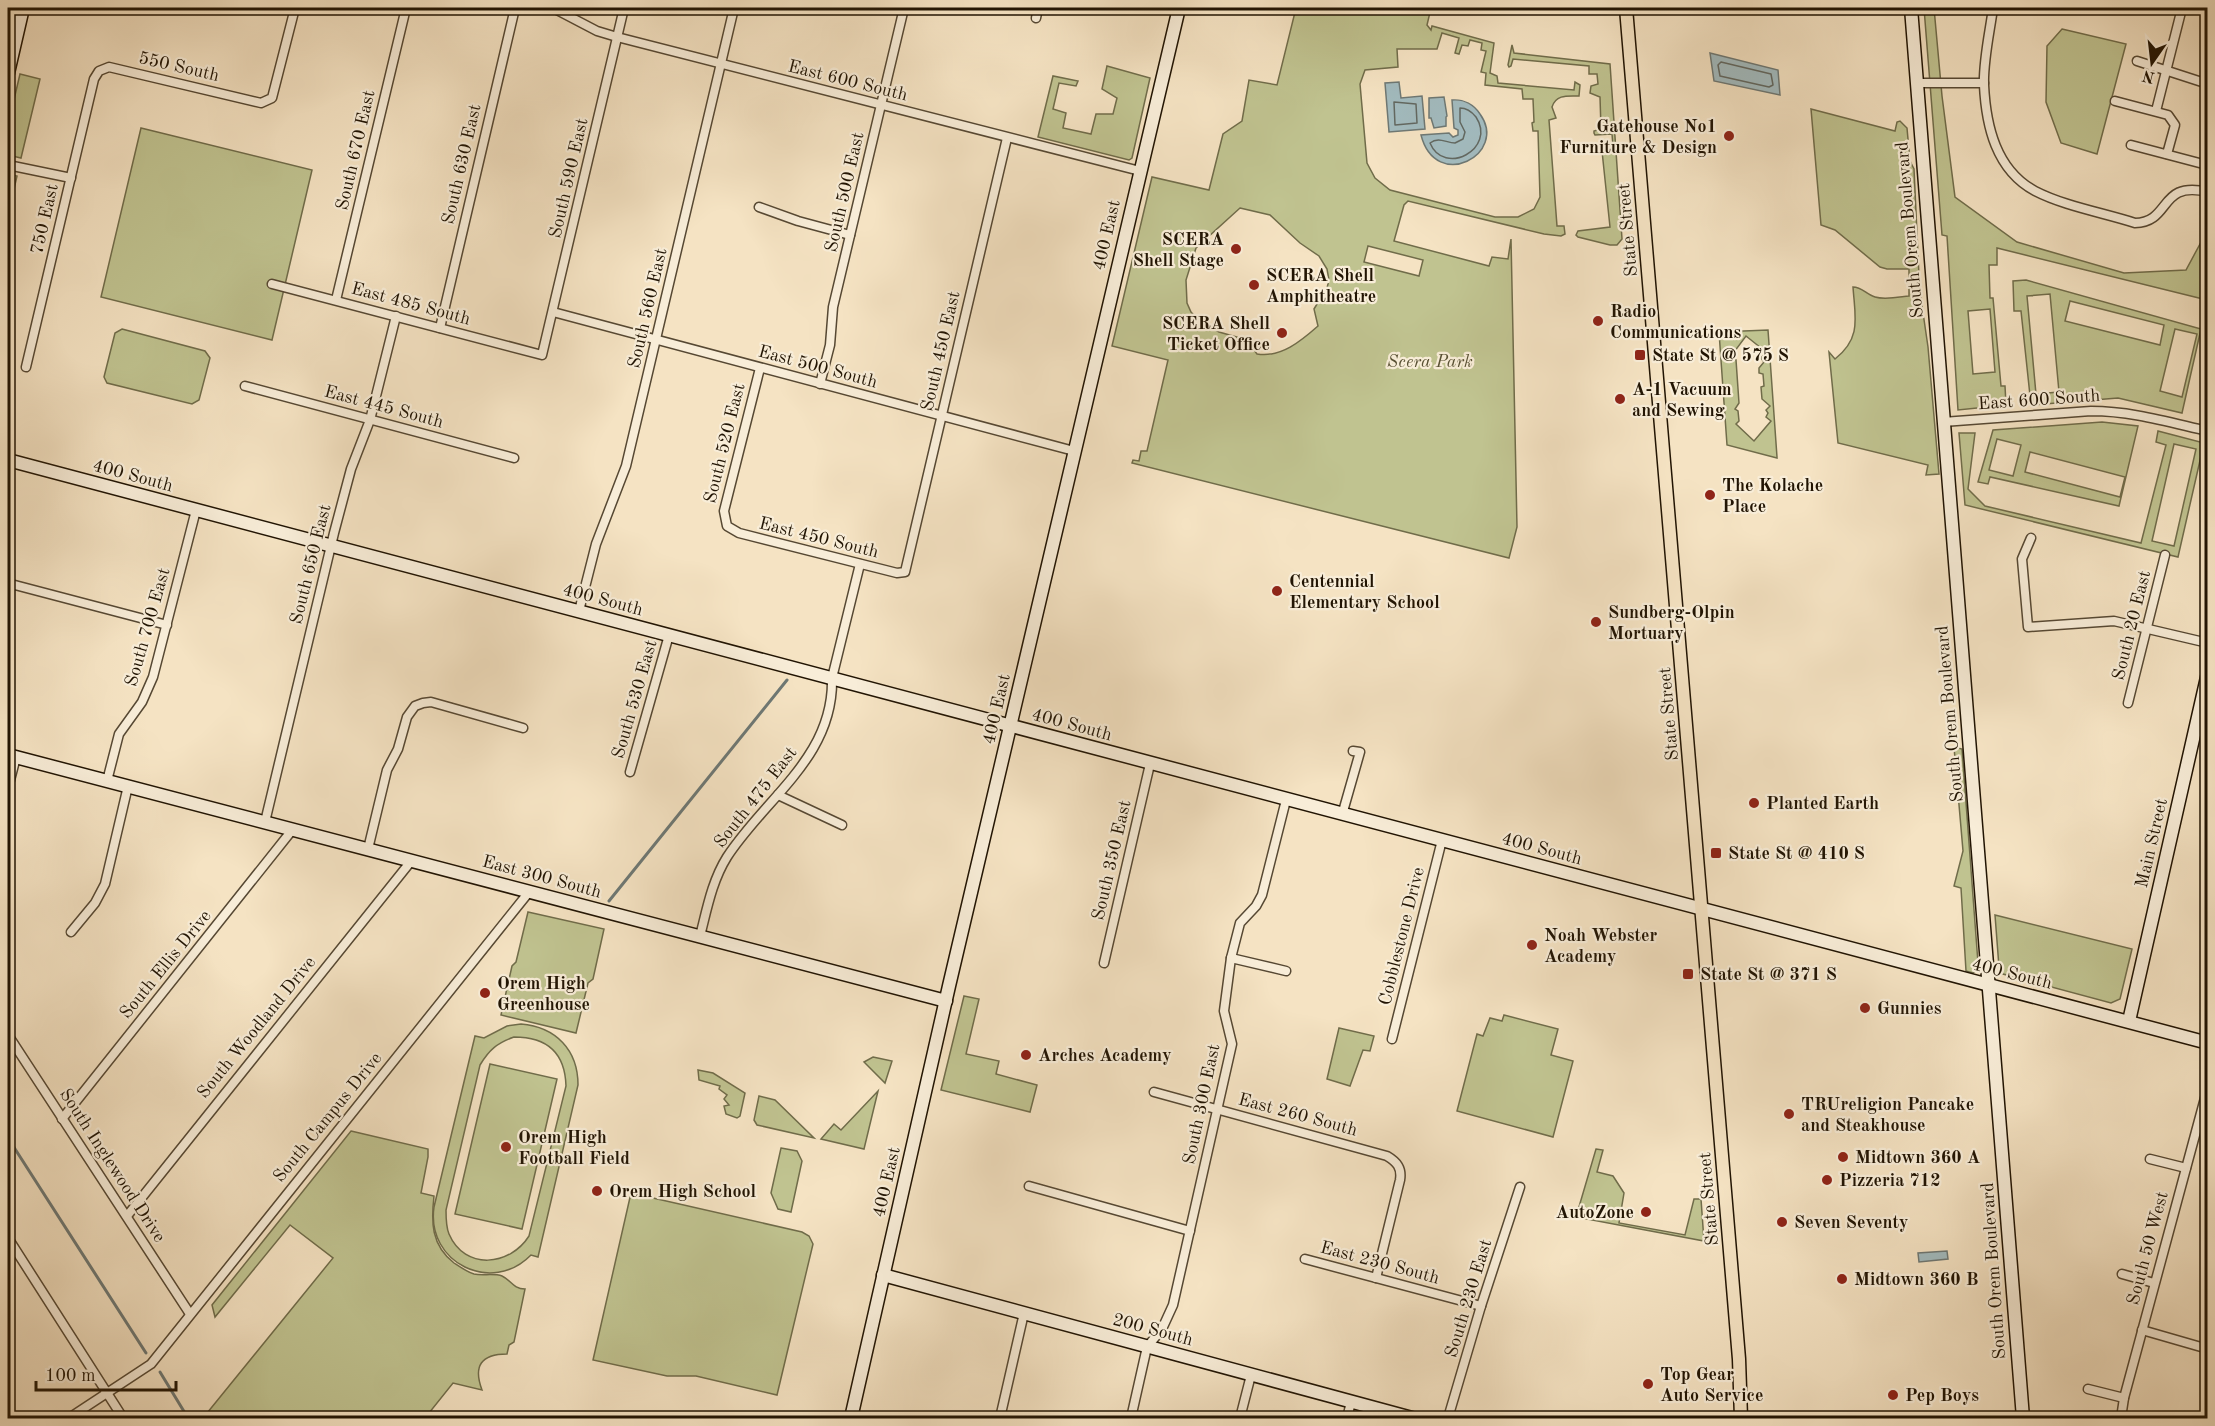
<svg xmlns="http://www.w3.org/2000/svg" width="2215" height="1426" font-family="'Old Standard TT',serif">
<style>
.green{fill:#c0c390;stroke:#706c4a;stroke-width:1.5;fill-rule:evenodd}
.water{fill:#a2bbbf;stroke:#6e7874;stroke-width:1.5}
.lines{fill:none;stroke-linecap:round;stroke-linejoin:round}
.shore{stroke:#626861;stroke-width:1.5}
.stream{stroke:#6e7874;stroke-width:3}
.street-casing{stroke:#564833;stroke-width:11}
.secondary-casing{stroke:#211403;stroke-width:15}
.primary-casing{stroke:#211403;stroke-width:15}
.street{stroke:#f8edd8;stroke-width:8}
.secondary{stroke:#f8edd8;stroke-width:12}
.primary{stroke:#f5e3c3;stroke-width:12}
.poi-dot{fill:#8f2418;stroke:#f8edd8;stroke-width:2}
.labels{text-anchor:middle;stroke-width:4.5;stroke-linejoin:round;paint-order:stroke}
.street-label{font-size:18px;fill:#211403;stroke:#f8edd8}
.poi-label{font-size:18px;font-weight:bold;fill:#211403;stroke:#f8edd8;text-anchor:start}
.park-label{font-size:18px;font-style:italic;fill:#595134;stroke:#f8edd8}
</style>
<rect width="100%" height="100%" fill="#f5e3c3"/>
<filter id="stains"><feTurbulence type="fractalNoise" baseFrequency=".00333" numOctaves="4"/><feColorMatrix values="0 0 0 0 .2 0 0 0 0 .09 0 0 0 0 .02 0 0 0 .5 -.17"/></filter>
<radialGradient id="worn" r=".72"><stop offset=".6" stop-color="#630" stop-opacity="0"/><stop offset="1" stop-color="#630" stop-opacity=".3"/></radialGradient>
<g class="green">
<path d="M 1296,8 L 1321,10 L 1322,8 L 1431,8 L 1427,25 L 1431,30 L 1432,26 L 1494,43 L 1490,73 L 1497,76 L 1498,83 L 1574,90 L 1575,82 L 1580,85 L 1579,96 C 1568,96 1556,94 1552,107 L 1556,118 L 1549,120 L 1557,226 L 1564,226 L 1565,234 L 1561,236 L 1544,234 L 1408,201 L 1404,205 L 1394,241 L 1489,266 L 1492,257 L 1508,259 L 1511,239 L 1517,527 L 1509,558 L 1132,463 L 1133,460 L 1139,461 L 1141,451 L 1147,451 L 1168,360 L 1112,346 L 1152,177 L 1209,190 L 1223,134 L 1242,121 L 1249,80 L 1277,85 ZM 1442,33 L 1459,38 L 1455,53 L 1459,54 L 1462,45 L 1468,46 L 1470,40 L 1482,43 L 1481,50 L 1486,51 L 1481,72 L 1486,73 L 1485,85 L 1522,89 L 1523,99 L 1533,99 L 1534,122 L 1532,123 L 1533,131 L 1538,131 L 1540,197 L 1534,209 L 1518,217 L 1495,217 L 1390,190 L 1375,178 L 1367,163 L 1360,84 L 1365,70 L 1398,67 L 1397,49 L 1437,49 ZM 1240,208 L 1270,215 L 1300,243 L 1319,256 L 1327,269 L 1329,280 L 1327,288 L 1314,309 L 1318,326 C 1301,341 1281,358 1257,354 L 1247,340 L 1219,332 L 1199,321 L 1191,312 L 1187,303 L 1186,280 L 1196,248 ZM 1368,246 L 1423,260 L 1419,276 L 1364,262 Z"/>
<path d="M 1924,8 L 1934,8 L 1942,96 L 1955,197 L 2017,242 L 2124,273 L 2186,270 L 2207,231 L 2207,300 L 1997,248 L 1997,265 L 1989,265 L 1990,298 L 1993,298 L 2001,386 L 2005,386 L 2006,405 L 1958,410 L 1947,236 L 1942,235 ZM 1990,309 L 1995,372 L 1973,374 L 1968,311 Z"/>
<polygon points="2062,29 2126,44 2097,154 2061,143 2046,102 2047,46"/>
<polygon points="1512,45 1514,53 1610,64 1622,239 1617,245 1610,245 1578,237 1576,235 1578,231 1610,227 1602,151 1595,149 1613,146 1612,134 1595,135 1594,133 1594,131 1601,129 1600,97 1590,93 1591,86 1598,84 1597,74 1589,74 1589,66 1513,59 1511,66 1509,67 1508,65"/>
<polygon points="1107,66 1150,78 1132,158 1129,160 1038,137 1053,76 1078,81 1076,86 1059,83 1053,109 1066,113 1063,128 1091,134 1096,114 1113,114 1117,98 1102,89"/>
<polygon points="20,74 40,79 21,158 8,155 8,125"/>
<polygon points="1811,109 1895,131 1897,122 1900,121 1907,128 1910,161 1914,169 1919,276 1909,277 1909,269 1887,269 1880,267 1835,230 1821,225"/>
<polygon points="141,128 312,170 272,340 101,297"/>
<polygon points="8,174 17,176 8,215"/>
<path d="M 2026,280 L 2201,329 L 2182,413 L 2118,398 L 2031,405 L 2021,311 L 2014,311 L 2013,281 ZM 2050,294 L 2059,392 L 2036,394 L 2027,296 ZM 2070,301 L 2164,325 L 2160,345 L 2065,321 ZM 2175,329 L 2197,334 L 2182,397 L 2160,391 Z"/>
<path d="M 1853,287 C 1862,287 1867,295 1875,297 C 1885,300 1899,297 1909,296 L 1909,288 L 1920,292 L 1928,347 L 1939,474 L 1926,475 L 1928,465 L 1838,443 L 1829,352 L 1835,359 C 1862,338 1855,317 1853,287 Z"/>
<polygon points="122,329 205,351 210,358 199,400 192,404 107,383 104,377 115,333"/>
<path d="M 1768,330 L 1777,457 L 1777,458 L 1727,445 L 1719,332 ZM 1746,336 L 1766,352 L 1761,358 L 1764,362 L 1759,368 L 1759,373 L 1763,374 L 1764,386 L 1761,387 L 1762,399 L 1770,406 L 1766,410 L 1768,413 L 1766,417 L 1771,421 L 1754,441 L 1736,424 L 1739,421 L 1738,411 L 1735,409 L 1739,403 L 1736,360 L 1731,356 Z"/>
<path d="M 2102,422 L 2138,426 L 2119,506 L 1990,477 L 1988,484 L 1978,482 L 1993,430 ZM 1997,439 L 2021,445 L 2013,476 L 1989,470 ZM 2030,452 L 2125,477 L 2120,497 L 2025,472 Z"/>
<path d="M 2158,431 L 2204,443 L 2178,557 L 1965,505 L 1959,433 L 1975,433 L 1968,489 L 1985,506 L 2141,543 L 2166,445 L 2156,442 ZM 2174,444 L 2196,449 L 2174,546 L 2152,541 Z"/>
<polygon points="1954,747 1962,749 1978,963 1978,969 1973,973 1966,971 1961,888 1954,886 1963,851"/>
<polygon points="528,912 604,929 593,979 588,983 576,1033 501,1015 512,966 516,962"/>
<polygon points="1995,915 2132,949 2120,999 2111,1003 2003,974 1999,967"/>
<polygon points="964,996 979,999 966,1054 999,1061 996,1074 1037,1085 1030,1112 941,1090"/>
<polygon points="1504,1015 1558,1029 1551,1055 1573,1061 1553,1137 1457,1111 1477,1034 1483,1036 1490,1018 1502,1021"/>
<path d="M 521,1024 C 556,1027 578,1050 578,1085 L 538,1257 L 531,1255 C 492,1295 426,1263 434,1207 L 475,1036 L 484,1038 L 507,1026 ZM 514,1037 C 546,1037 565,1052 566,1086 L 529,1236 C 510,1266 465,1271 449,1234 C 446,1227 446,1218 446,1210 L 480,1065 C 489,1050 497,1043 514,1037 Z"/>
<polygon points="1339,1028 1374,1036 1370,1051 1363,1050 1350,1086 1327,1079"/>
<polygon points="873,1057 892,1061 885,1083 864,1062"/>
<polygon points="490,1064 557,1079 522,1229 455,1214"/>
<polygon points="698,1070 713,1073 745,1093 740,1116 737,1118 726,1114 724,1106 729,1105 724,1099 727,1095 719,1089 720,1086 699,1080"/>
<polygon points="878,1091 864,1149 821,1139 834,1124 841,1130"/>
<polygon points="759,1096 775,1100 814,1138 757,1125 754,1120"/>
<path d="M 351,1131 L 428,1149 L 428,1157 L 421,1193 L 434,1196 C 431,1222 431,1245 454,1263 C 460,1267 467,1272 474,1274 C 482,1276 494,1273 502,1276 C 511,1280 513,1289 525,1289 L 514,1342 L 509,1345 L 507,1354 C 481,1354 473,1366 482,1390 L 453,1383 L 425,1418 L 203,1418 L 333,1258 L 290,1225 L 215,1317 L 212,1305 Z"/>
<polygon points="781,1148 797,1151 802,1161 791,1212 778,1209 771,1193"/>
<polygon points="1596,1149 1603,1150 1597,1172 1613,1176 1624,1193 1619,1223 1685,1235 1694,1199 1701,1199 1704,1241 1576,1217"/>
<polygon points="631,1193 802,1232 809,1236 813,1244 777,1395 696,1376 667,1376 593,1360"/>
</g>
<g class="water">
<polygon points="1710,53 1778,70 1780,95 1714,81"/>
<polygon points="1399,82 1401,98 1422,96 1425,129 1389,132 1385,83"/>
<polygon points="1444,97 1447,116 1446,117 1446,126 1434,128 1431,118 1429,118 1429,98"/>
<path d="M 1452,100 C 1464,99 1474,105 1480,114 C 1509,154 1436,193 1421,135 L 1449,133 L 1453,137 L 1458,135 L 1458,130 L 1454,128 Z"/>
<polygon points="1947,1251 1948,1259 1919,1262 1918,1253"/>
</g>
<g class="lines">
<g class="shore">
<polygon points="1721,62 1771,74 1773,85 1769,87 1720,76 1718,65"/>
<polygon points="1394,102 1416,104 1417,123 1395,125"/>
<path d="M 1460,108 C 1467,108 1472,112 1476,117 C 1497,149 1444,177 1430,143 C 1439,136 1446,143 1455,143 L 1463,139 L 1465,132 L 1460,122 Z"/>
</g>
<g class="stream">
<polyline points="609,901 787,680"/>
<polyline points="8,1138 146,1353"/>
<polyline points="160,1372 188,1418"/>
</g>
<g class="street-casing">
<g id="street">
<polyline points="553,8 597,31 617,37 1140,171"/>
<path d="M 1993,8 C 1990,31 1983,61 1984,85 C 1986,126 1996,170 2035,191 C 2064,206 2104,213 2135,223 C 2172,222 2158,180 2208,192"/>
<polyline points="1036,18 1038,8"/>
<polyline points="2137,61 2208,84"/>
<polyline points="1916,83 1984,83"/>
<polyline points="2115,101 2168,115 2175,125 2167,154"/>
<polyline points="2156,111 2182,8"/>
<polyline points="2131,145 2207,165"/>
<polyline points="8,165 71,178"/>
<polyline points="759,207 798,221 850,235"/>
<polyline points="272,284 542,355 624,8"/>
<polyline points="336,300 406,8"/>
<polyline points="553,312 1074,451"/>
<polyline points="440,328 515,8"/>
<polyline points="26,367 94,79 99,71 109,67 261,103 272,98 295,8"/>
<polyline points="760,368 724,511 727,526 739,533 897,573 905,572 1007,138"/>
<polyline points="820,384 830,345 833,307 904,8"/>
<polyline points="245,386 514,458"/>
<path d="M 1943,422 L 2091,411 C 2131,411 2168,422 2208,431"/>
<polyline points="2031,538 2022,559 2028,627 2114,621 2208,643"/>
<polyline points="11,584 167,625"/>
<polyline points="579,611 596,544 626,466 734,8"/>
<polyline points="2128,703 2165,555"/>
<polyline points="630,772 669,635"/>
<polyline points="107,781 119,734 142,702 153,677 196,510"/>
<polyline points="8,788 16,757"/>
<polyline points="778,795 842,825"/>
<polyline points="1342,815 1360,752 1353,751"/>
<polyline points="265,822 334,533 351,469 370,420 396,316"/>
<polyline points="368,849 387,770 398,749 407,717 415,706 423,703 431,702 523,728"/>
<polyline points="71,932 95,903 105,884 128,786"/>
<path d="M 700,936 C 707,909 712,881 727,857 C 766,797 834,757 832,678 L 860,564"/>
<polyline points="1231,958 1286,971"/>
<polyline points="1104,963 1150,764"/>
<polyline points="8,1035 190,1314"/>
<polyline points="1392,1039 1442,840"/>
<path d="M 1154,1092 L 1387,1156 C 1397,1162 1402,1168 1400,1180 L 1376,1278"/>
<polyline points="62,1119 293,829"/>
<polyline points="2150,1159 2186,1168"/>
<polyline points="1029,1186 1190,1231"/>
<polyline points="127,1216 412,860"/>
<polyline points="8,1238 123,1418"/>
<polyline points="1305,1259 1481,1306"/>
<polyline points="2122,1274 2154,1283"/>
<polyline points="2142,1330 2208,1349"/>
<polyline points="2088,1389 2124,1398"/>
<polyline points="69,1418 151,1364 529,892"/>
<polyline points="1000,1418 1024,1313"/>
<polyline points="1131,1418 1147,1347 1162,1329 1173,1305 1232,1044 1224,1011 1231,958 1240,923 1256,906 1262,895 1286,800"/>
<polyline points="1240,1418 1251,1375"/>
<polyline points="1347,1418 1351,1402"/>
<polyline points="1448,1418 1481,1306 1520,1187"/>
<polyline points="2121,1418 2124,1398 2208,1087"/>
</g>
</g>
<g class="secondary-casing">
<g id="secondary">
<polyline points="1911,8 2023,1418"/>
<polyline points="8,73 23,8"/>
<polyline points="8,460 2208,1043"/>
<polyline points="8,755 946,1001"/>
<polyline points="2129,1021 2208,673"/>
<polyline points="883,1275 1412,1418"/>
<polyline points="851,1418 949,986 1179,8"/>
</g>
</g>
<g class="primary-casing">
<polyline id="primary" points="1626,8 1739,1359 1741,1418"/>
</g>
<use href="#street" class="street"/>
<use href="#secondary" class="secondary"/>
<use href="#primary" class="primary"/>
</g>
<g class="poi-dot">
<circle cx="1729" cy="136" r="6"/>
<circle cx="1236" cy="249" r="6"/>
<circle cx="1254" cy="285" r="6"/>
<circle cx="1598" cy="321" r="6"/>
<circle cx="1282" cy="333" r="6"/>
<rect x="1634" y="349" width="12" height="12" rx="3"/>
<circle cx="1620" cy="399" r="6"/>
<circle cx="1710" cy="495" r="6"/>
<circle cx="1277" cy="591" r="6"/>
<circle cx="1596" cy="622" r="6"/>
<circle cx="1754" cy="803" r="6"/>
<rect x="1710" y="847" width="12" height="12" rx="3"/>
<circle cx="1532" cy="945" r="6"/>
<rect x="1682" y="968" width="12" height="12" rx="3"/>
<circle cx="485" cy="993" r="6"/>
<circle cx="1865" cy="1008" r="6"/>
<circle cx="1026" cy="1055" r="6"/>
<circle cx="1789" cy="1114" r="6"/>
<circle cx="506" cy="1147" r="6"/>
<circle cx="1843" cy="1157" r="6"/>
<circle cx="1827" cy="1180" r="6"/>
<circle cx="597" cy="1191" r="6"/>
<circle cx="1646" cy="1212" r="6"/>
<circle cx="1782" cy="1222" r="6"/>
<circle cx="1842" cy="1279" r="6"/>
<circle cx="1648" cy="1384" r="6"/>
<circle cx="1893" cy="1395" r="6"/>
</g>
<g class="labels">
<g class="street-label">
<text transform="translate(179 66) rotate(13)" y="6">550 South</text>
<text transform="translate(848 80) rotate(14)" y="6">East 600 South</text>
<text transform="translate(355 150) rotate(-77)" y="6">South 670 East</text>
<text transform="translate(461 164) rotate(-77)" y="6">South 630 East</text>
<text transform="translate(568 178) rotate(-77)" y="6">South 590 East</text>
<text transform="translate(844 192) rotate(-77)" y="6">South 500 East</text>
<text transform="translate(44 219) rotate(-77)" y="6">750 East</text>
<text transform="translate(1627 230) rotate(-95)" y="6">State Street</text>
<text transform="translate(1909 230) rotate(-95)" y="6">South Orem Boulevard</text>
<text transform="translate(1106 235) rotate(-77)" y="6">400 East</text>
<text transform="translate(411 303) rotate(15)" y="6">East 485 South</text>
<text transform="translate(647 308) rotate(-77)" y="6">South 560 East</text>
<text transform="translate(940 351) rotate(-77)" y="6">South 450 East</text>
<text transform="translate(818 366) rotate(15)" y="6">East 500 South</text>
<text transform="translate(2039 399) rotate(-4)" y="6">East 600 South</text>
<text transform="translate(384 406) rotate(15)" y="6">East 445 South</text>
<text transform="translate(724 443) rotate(-76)" y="6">South 520 East</text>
<text transform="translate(133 475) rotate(15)" y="6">400 South</text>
<text transform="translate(819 537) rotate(14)" y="6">East 450 South</text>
<text transform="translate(310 564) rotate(-76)" y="6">South 650 East</text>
<text transform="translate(603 599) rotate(15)" y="6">400 South</text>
<text transform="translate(2131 625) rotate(-76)" y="6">South 20 East</text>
<text transform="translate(147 627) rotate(-74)" y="6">South 700 East</text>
<text transform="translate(634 699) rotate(-74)" y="6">South 530 East</text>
<text transform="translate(996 709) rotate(-77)" y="6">400 East</text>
<text transform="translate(1668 714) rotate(-95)" y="6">State Street</text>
<text transform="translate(1949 714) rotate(-95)" y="6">South Orem Boulevard</text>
<text transform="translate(1072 724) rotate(15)" y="6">400 South</text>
<text transform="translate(755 797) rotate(-52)" y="6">South 475 East</text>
<text transform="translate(2151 843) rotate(-77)" y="6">Main Street</text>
<text transform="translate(1542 848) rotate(15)" y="6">400 South</text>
<text transform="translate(1111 860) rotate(-77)" y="6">South 350 East</text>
<text transform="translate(542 876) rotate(15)" y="6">East 300 South</text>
<text transform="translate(1401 936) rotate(-76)" y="6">Cobblestone Drive</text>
<text transform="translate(165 964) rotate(-51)" y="6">South Ellis Drive</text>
<text transform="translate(2012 973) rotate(14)" y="6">400 South</text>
<text transform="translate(256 1027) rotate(-51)" y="6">South Woodland Drive</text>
<text transform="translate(1201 1104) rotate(-78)" y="6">South 300 East</text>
<text transform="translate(1298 1114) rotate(15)" y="6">East 260 South</text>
<text transform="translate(327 1117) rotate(-51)" y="6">South Campus Drive</text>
<text transform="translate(113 1165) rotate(57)" y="6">South Inglewood Drive</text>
<text transform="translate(886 1182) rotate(-77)" y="6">400 East</text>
<text transform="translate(1708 1199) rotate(-95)" y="6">State Street</text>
<text transform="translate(2147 1248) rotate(-75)" y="6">South 50 West</text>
<text transform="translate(1380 1262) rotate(15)" y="6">East 230 South</text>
<text transform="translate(1993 1271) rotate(-94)" y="6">South Orem Boulevard</text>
<text transform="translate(1468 1298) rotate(-73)" y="6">South 230 East</text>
<text transform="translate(1153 1329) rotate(15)" y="6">200 South</text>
</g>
<g class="poi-label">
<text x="1717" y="132" text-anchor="end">Gatehouse No1<tspan x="1717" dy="21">Furniture &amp; Design</tspan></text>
<text x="1224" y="245" text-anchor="end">SCERA<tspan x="1224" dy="21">Shell Stage</tspan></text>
<text x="1266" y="281">SCERA Shell<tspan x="1266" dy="21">Amphitheatre</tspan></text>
<text x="1610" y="317">Radio<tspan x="1610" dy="21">Communications</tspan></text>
<text x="1270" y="329" text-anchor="end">SCERA Shell<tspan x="1270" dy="21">Ticket Office</tspan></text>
<text x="1652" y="361">State St @ 575 S</text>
<text x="1632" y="395">A-1 Vacuum<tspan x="1632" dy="21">and Sewing</tspan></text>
<text x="1722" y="491">The Kolache<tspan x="1722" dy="21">Place</tspan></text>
<text x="1289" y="587">Centennial<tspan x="1289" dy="21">Elementary School</tspan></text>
<text x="1608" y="618">Sundberg-Olpin<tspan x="1608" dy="21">Mortuary</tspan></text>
<text x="1766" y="809">Planted Earth</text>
<text x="1728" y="859">State St @ 410 S</text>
<text x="1544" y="941">Noah Webster<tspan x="1544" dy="21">Academy</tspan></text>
<text x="1700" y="980">State St @ 371 S</text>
<text x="497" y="989">Orem High<tspan x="497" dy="21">Greenhouse</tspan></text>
<text x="1877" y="1014">Gunnies</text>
<text x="1038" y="1061">Arches Academy</text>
<text x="1801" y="1110">TRUreligion Pancake<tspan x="1801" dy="21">and Steakhouse</tspan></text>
<text x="518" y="1143">Orem High<tspan x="518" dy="21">Football Field</tspan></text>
<text x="1855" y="1163">Midtown 360 A</text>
<text x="1839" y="1186">Pizzeria 712</text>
<text x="609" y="1197">Orem High School</text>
<text x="1634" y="1218" text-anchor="end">AutoZone</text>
<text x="1794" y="1228">Seven Seventy</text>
<text x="1854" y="1285">Midtown 360 B</text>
<text x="1660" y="1380">Top Gear<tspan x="1660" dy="21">Auto Service</tspan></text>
<text x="1905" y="1401">Pep Boys</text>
</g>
<g class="park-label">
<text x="1430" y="367">Scera Park</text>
</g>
</g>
<rect width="2215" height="1426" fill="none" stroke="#f5e3c3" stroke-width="30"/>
<rect x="9" y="9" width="2197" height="1408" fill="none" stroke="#211403" stroke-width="3"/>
<rect x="15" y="15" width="2185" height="1396" fill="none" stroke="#211403" stroke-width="1.5"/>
<g transform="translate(2152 63) rotate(194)" stroke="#f8edd8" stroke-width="4.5" paint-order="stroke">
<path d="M0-4.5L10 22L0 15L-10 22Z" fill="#211403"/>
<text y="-9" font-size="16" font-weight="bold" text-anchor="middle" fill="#211403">N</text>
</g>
<path d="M36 1381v9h140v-9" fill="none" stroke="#211403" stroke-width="3"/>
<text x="45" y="1381" font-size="18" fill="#211403" stroke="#f8edd8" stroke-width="4.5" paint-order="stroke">100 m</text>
<rect width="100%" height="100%" filter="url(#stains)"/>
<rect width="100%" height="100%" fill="url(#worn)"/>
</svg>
